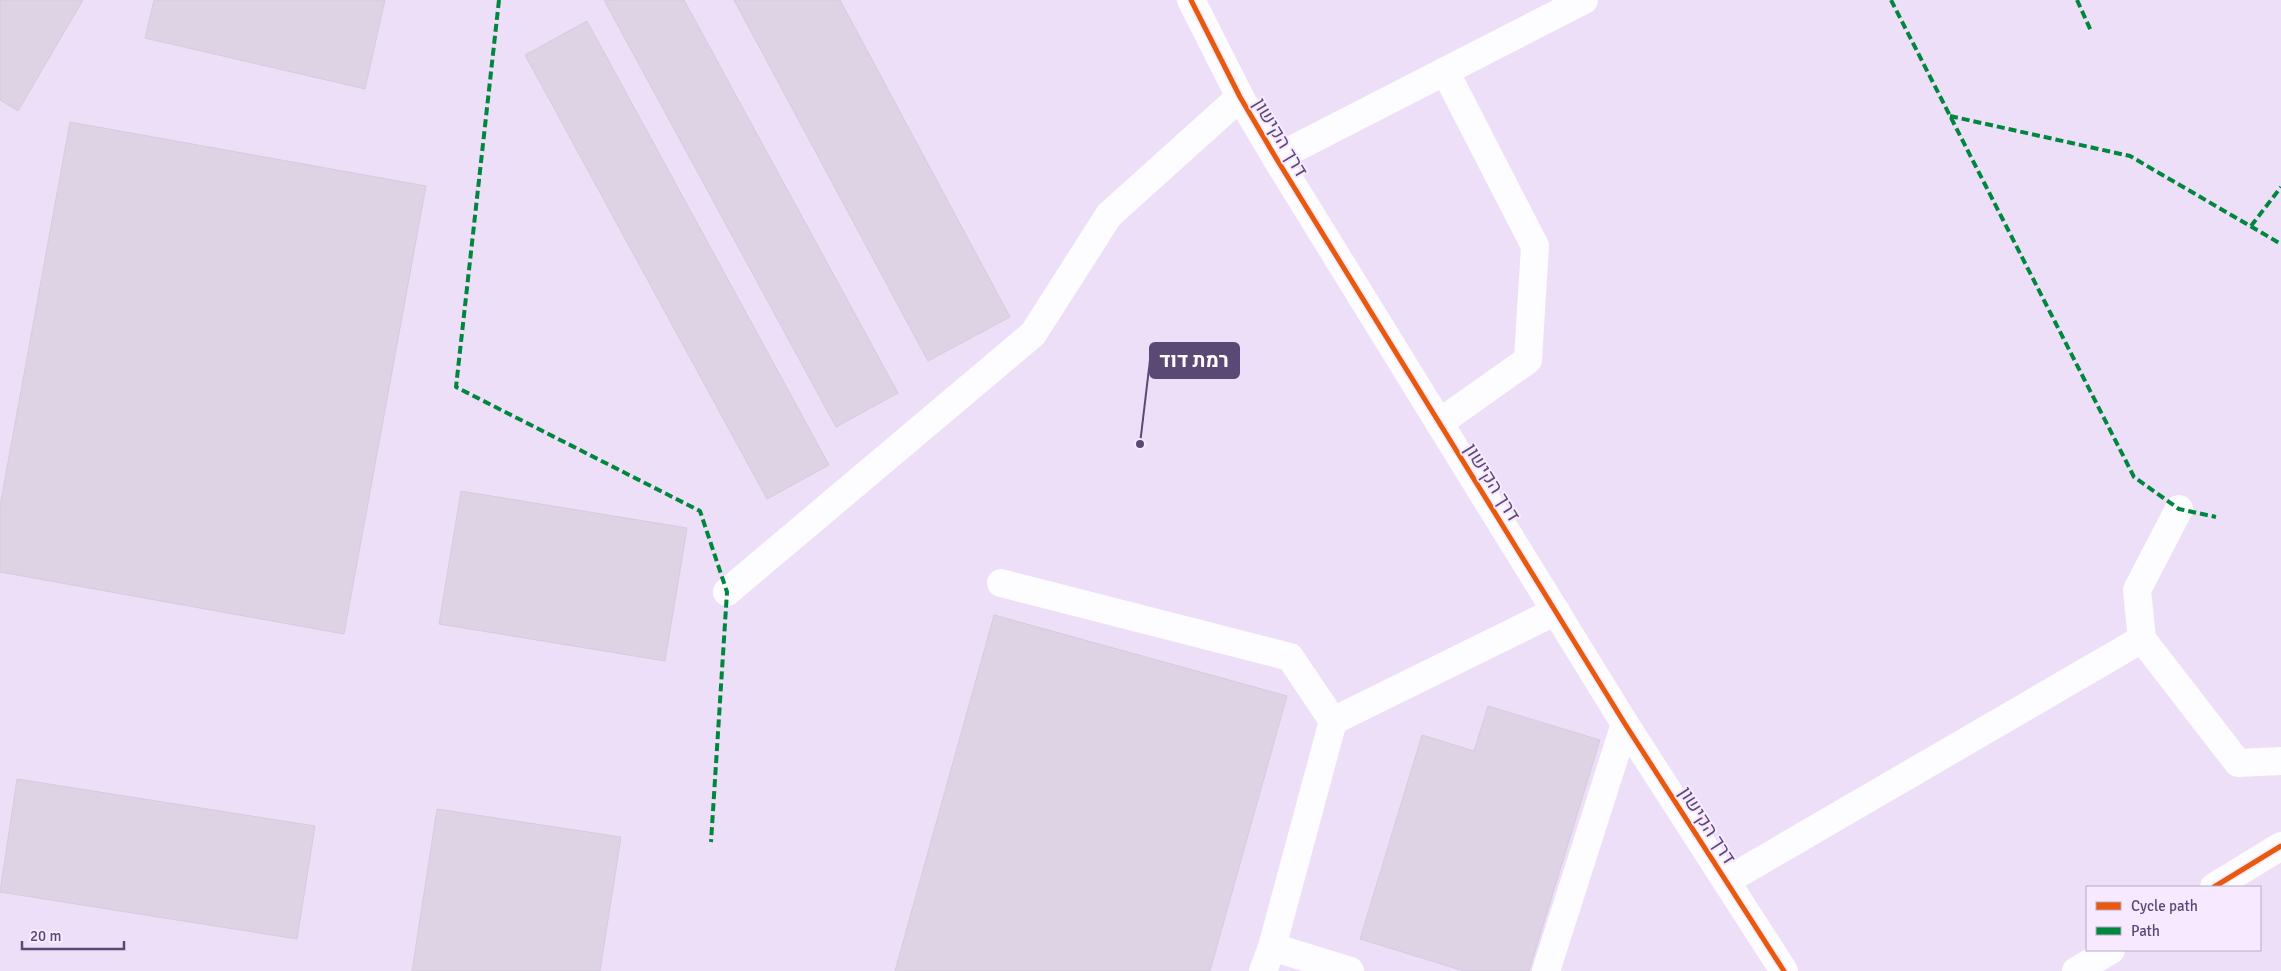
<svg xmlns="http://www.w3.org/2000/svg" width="2281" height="971" font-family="Signika,Heebo,sans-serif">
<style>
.residential{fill:#eedff8;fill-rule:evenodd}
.building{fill:#ddd3e5;stroke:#d5cbdf}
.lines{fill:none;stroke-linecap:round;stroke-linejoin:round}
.minor{stroke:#fdfcfe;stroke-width:28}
.quiet{stroke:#00873e;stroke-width:4;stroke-dasharray:8 4;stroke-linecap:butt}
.cycleway-casing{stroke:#f7e9ff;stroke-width:8}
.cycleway{stroke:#e8590c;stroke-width:5}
.labels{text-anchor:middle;stroke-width:4;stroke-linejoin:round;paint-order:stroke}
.street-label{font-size:19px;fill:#5a4975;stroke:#f7e9ff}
.leader{fill:none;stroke:#5a4975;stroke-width:2}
.callout-dot{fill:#5a4975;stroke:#f7e9ff;stroke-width:2}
.callout{fill:#5a4975;stroke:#5a4975;stroke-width:2}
.callout-label{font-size:20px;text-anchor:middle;font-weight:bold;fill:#fff}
</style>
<rect width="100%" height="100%" fill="#f2e9f6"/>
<path class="residential" d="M 0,0 L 2281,0 L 2281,971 L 0,971 ZM 2087,887 L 2260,887 L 2260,950 L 2087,950 Z"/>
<g class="building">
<polygon points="0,0 83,0 18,111 0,100"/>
<polygon points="154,0 385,0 365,89 145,38"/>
<polygon points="604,0 684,0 898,393 836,427"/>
<polygon points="734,0 840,0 1010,317 928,361"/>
<polygon points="587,21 829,465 767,499 525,55"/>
<polygon points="70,122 426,186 344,634 0,572 0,506"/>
<polygon points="461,491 687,528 665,661 439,624"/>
<polygon points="994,615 1287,696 1210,971 895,971"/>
<polygon points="1488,706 1600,740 1529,971 1464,971 1360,939 1422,735 1474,751"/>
<polygon points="17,779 315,826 297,939 0,892"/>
<polygon points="437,809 621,837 600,971 412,971"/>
</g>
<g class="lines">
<g class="minor">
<polyline points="1191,0 1240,97 1276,158 1625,724 1784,971"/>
<polyline points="1276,158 1584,0"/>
<polyline points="1439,423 1528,360 1535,246 1445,71"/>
<polyline points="2179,509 2137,590 2142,639 2238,763 2281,761"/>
<polyline points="1001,583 1290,657 1333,721"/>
<polyline points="727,592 1033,334 1109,215 1240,97"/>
<polyline points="1726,881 2142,639"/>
<polyline points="2214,887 2281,846"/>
<polyline points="1272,947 1350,971"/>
<polyline points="1263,971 1272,947 1333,721 1556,611"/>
<polyline points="1546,971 1625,724"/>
<polyline points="2076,971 2111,950"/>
</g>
<g class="quiet">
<polyline points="499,0 456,387 700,511 727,592 711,842"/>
<polyline points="1891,0 2134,477 2179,509 2216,517"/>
<polyline points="2077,0 2091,31"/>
<polyline points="1950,116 2130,156 2281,244"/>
<polyline points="2251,226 2281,187"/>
</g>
<g class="cycleway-casing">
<g id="cycleway">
<polyline points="1191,0 1240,97 1276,158 1625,724 1784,971"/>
<polyline points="2214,887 2281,846"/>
</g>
</g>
<use href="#cycleway" class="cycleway"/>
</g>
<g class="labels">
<g class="street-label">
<text transform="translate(1281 137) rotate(59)" y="7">דרך הקישון</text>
<text transform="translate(1493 482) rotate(58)" y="7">דרך הקישון</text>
<text transform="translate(1708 825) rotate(57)" y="7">דרך הקישון</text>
</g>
</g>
<path class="leader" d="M1140 444L1150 360"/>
<circle class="callout-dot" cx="1140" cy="444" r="5"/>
<rect class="callout" x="1150" y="343" width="89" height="35" rx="5"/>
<g class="callout-label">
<text x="1194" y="367">רמת דוד</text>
</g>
<rect x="2086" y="886" width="175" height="65" fill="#f7e9ff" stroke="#b8a9c8"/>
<rect x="2096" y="902" width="25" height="8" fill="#e8590c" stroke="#b8a9c8"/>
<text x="2131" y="911" font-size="15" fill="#5a4975">Cycle path</text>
<rect x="2096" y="927" width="25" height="8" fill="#00873e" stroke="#b8a9c8"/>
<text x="2131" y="936" font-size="15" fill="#5a4975">Path</text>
<path d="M22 941v8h102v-8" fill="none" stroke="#5a4975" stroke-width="2.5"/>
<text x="30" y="941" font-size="15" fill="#5a4975" stroke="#f7e9ff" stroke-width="4" paint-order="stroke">20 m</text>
</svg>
